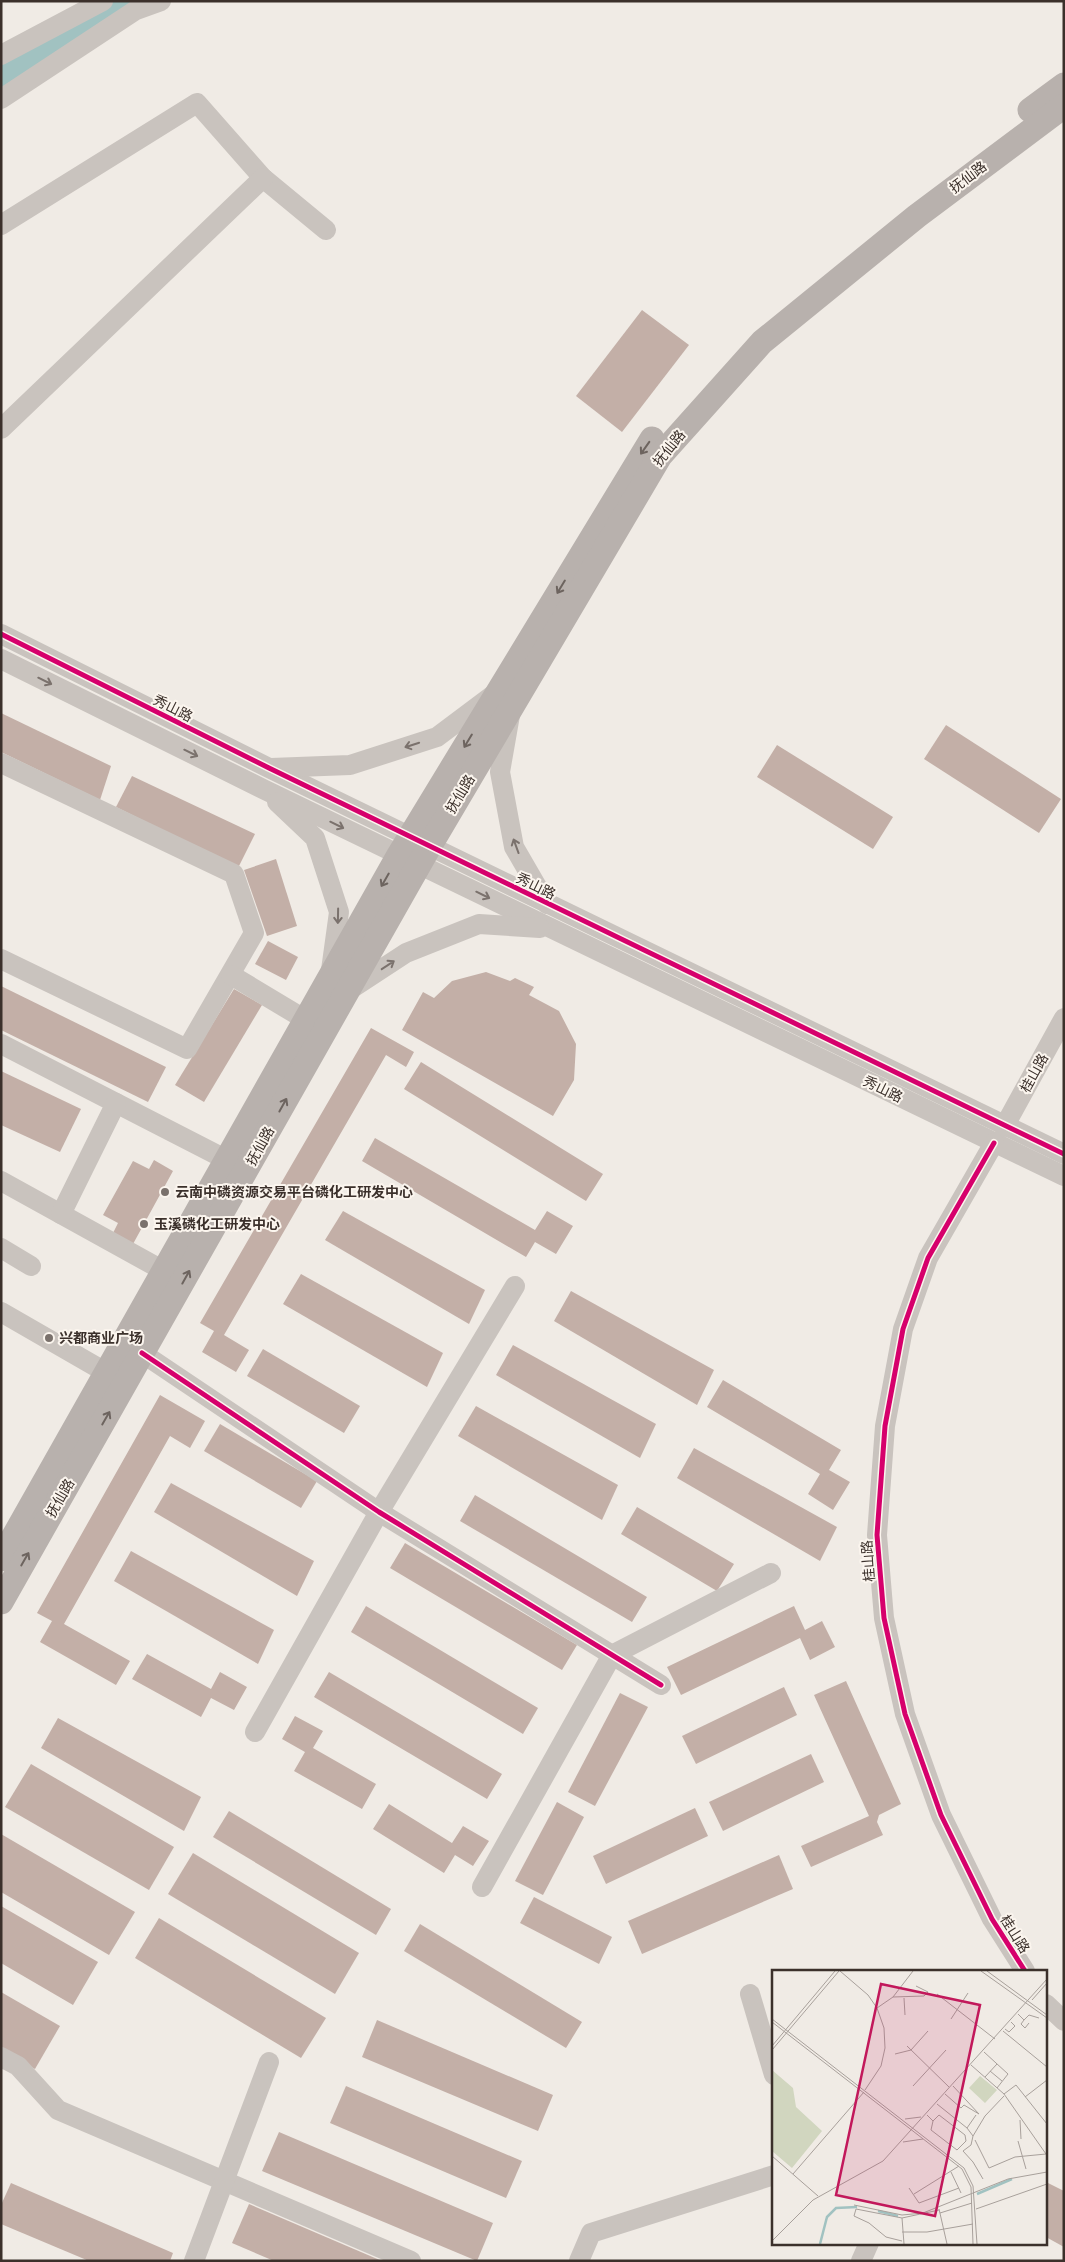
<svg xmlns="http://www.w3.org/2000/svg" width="1065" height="2262" font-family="'Fira Sans','Noto Sans SC',sans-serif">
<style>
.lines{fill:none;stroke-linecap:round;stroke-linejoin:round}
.river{stroke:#a1c2c1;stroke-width:35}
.building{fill:#c3afa7}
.minor{stroke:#c9c3be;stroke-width:20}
.major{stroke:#b8b1ad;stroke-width:25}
.cycleway-casing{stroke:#fbf5ee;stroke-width:8}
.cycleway{stroke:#d6006c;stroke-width:5}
.oneway{stroke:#6d645f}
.oneway2{stroke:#7b726d}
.poi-dot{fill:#7a716c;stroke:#fbf5ee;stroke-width:2}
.labels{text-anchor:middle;stroke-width:4;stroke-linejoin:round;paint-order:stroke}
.street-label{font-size:14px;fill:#3b302b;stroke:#fbf5ee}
.poi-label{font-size:14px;font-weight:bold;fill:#3b302b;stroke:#fbf5ee;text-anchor:start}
.inset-river{fill:none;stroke:#a1c2c1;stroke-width:2.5}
.inset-road{fill:none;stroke:#a8a09b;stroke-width:1}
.view{fill:#c2185b;fill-opacity:0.15;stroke:#c2185b;stroke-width:2.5}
.inset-edge{fill:none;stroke:#3b302b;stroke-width:2.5}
</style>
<rect width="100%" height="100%" fill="#f0ebe5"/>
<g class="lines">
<polyline class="river" points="1,82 124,1"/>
</g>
<g class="building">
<polygon points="642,310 689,345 622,432 576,396"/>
<polygon points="1,713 111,766 100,800 1,752"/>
<polygon points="946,725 1061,799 1039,833 924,759"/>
<polygon points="777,745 893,817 873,849 757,777"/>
<polygon points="132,776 255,834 238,868 116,807"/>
<polygon points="276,859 297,926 267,936 244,870"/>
<polygon points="268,941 298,957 286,980 255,964"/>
<polygon points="486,972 510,981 515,978 534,987 529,995 559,1011 576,1044 574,1080 553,1116 402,1030 423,992 434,998 452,981"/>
<polygon points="1,986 166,1067 148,1102 1,1030"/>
<polygon points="234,989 262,1005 204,1102 175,1085"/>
<polygon points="371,1028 414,1052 406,1067 386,1055 224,1335 249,1350 236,1372 202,1352 214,1331 200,1323"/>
<polygon points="421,1062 603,1174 586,1201 404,1089"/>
<polygon points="1,1071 81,1109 60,1152 1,1125"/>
<polygon points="375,1138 535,1230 547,1211 573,1226 556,1254 535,1242 526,1257 362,1161"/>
<polygon points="154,1160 173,1171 133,1244 113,1233 118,1223 103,1215 133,1161 149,1169"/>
<polygon points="343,1211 485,1290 469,1324 325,1240"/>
<polygon points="301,1274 443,1353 427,1387 283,1304"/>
<polygon points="571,1291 714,1370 697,1405 554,1321"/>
<polygon points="513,1345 656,1424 640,1458 496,1375"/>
<polygon points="263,1349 360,1406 344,1433 247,1376"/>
<polygon points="723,1380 841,1450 829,1470 850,1482 833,1510 808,1494 820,1474 707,1407"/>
<polygon points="160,1395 205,1421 190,1448 170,1436 64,1624 130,1661 116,1685 40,1642 52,1621 37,1613"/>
<polygon points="476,1406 618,1485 602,1520 458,1436"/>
<polygon points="220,1424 317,1481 301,1508 204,1451"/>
<polygon points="694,1448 837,1527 820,1561 677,1478"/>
<polygon points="171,1483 314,1561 297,1596 154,1512"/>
<polygon points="475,1495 647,1597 632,1622 460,1521"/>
<polygon points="637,1507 734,1564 717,1591 621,1534"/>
<polygon points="405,1543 577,1645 562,1670 390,1568"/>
<polygon points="131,1551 274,1630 258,1664 114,1581"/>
<polygon points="366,1606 538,1708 523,1734 351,1632"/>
<polygon points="794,1606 805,1630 822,1621 835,1647 810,1660 800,1638 681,1695 667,1667"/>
<polygon points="147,1654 211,1689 220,1672 247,1687 234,1710 211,1698 201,1717 132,1679"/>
<polygon points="329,1672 502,1774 487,1799 314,1697"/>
<polygon points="846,1681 901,1804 879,1815 877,1822 883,1835 811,1867 801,1846 869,1816 814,1695"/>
<polygon points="784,1687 797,1715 696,1764 682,1736"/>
<polygon points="620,1693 648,1707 595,1806 568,1792"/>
<polygon points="295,1716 323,1731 313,1748 376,1784 362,1809 294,1771 305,1752 282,1739"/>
<polygon points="58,1718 201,1797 184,1831 41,1748"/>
<polygon points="811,1754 824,1782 723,1831 709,1802"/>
<polygon points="31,1764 174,1847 149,1890 5,1807"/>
<polygon points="557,1802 584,1817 543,1895 515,1881"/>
<polygon points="389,1804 452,1843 463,1826 489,1841 473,1866 455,1855 444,1873 373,1829"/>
<polygon points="695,1808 708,1836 606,1884 593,1856"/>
<polygon points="229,1811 391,1909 376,1935 213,1837"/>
<polygon points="1,1834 135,1912 109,1955 1,1892"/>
<polygon points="193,1853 359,1953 335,1994 168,1894"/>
<polygon points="779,1855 793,1889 642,1954 628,1921"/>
<polygon points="534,1897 612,1937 599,1964 520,1923"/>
<polygon points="1,1906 98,1962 73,2005 1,1963"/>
<polygon points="159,1918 326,2018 301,2058 135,1958"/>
<polygon points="420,1924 582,2022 566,2048 404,1951"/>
<polygon points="1,1992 60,2026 35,2069 1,2050"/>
<polygon points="377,2020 553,2095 538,2131 362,2057"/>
<polygon points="346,2086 522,2161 506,2198 330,2123"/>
<polygon points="279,2132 493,2223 477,2261 262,2171"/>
<polygon points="1046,2182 1064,2191 1064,2247 1046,2237"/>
<polygon points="11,2183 173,2253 170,2261 89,2261 1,2224 1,2205"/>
<polygon points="249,2204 382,2261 274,2261 232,2243"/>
</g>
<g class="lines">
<g class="minor">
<polyline points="1,55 103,1"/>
<polyline points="1,99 136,10 161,1"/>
<polyline points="1,225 197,103 263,178 326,230"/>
<polyline points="1,429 263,178"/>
<polyline points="1,634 269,768 1064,1154"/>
<polyline points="1,659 263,789 1064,1176"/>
<polyline points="510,715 500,772 514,847 547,904"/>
<polyline points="1,763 234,874 254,933 187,1049 1,959"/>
<polyline points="271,768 350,765 437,737 493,695"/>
<polyline points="277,802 315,838 339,912 331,970"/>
<polyline points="231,975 306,1020"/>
<polyline points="348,991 406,953 479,924 540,928"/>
<polyline points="1,1044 227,1160"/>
<polyline points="1004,1127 1064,1018"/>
<polyline points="994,1143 928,1258 903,1329 885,1426 877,1535 884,1618 905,1714 941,1815 992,1919 1025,1971"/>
<polyline points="1,1181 164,1271"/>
<polyline points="61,1214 116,1103"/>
<polyline points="1,1248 31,1266"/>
<polyline points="1,1312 107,1373"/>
<polyline points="142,1353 379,1512 661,1685"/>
<polyline points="255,1732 379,1512 515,1286"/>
<polyline points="482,1887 612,1655 771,1573"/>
<polyline points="750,1994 774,2075"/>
<polyline points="1046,2004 1064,2021"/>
<polyline points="1,2057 18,2066 58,2110 411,2261"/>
<polyline points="194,2261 269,2062"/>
<polyline points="579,2261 591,2233 774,2175"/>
<polyline points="861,2261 869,2243"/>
</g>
<g class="major">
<polyline points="1030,110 1064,85"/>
<polyline points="1,1559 399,855 652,439"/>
<polyline points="1,1602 429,847 660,456 762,342 917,216 1064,106"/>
</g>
<g class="cycleway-casing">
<g id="cycleway">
<polyline points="1,634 269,768 1064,1154"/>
<polyline points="994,1143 928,1258 903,1329 885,1426 877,1535 884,1618 905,1714 941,1815 992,1919 1025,1971"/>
<polyline points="142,1353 379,1512 661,1685"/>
</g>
</g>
<use href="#cycleway" class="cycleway"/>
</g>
<defs><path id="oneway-shaft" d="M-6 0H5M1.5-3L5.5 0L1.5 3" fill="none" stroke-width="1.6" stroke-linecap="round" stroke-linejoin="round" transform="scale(1.25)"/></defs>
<g class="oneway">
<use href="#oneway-shaft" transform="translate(645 448) rotate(125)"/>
<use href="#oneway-shaft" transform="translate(561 587) rotate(121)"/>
<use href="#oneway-shaft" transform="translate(468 741) rotate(121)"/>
<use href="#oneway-shaft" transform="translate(385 880) rotate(120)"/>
<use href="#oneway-shaft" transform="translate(283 1105) rotate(-61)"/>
<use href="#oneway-shaft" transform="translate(186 1277) rotate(-61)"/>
<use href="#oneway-shaft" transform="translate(106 1418) rotate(-60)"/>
<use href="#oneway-shaft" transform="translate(25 1559) rotate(-60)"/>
</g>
<g class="oneway2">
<use href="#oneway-shaft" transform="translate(45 681) rotate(26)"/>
<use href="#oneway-shaft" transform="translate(412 745) rotate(162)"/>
<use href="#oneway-shaft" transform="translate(191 753) rotate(26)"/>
<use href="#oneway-shaft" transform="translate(337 825) rotate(26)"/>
<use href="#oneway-shaft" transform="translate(516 846) rotate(-110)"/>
<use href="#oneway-shaft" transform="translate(483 895) rotate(26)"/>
<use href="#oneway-shaft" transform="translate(338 916) rotate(91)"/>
<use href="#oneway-shaft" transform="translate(388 965) rotate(-33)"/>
</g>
<g class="poi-dot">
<circle cx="165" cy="1192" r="5"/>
<circle cx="144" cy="1224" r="5"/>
<circle cx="49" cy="1338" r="5"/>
</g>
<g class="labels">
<g class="street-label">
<text transform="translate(968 177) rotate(-37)" y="5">抚仙路</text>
<text transform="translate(669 448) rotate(-51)" y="5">抚仙路</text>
<text transform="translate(173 708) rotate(27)" y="5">秀山路</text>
<text transform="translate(460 794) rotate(-59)" y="5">抚仙路</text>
<text transform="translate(536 886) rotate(26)" y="5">秀山路</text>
<text transform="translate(1034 1073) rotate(-61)" y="5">桂山路</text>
<text transform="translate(883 1089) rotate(26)" y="5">秀山路</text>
<text transform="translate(260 1146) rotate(-61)" y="5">抚仙路</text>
<text transform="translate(60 1498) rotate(-60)" y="5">抚仙路</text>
<text transform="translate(868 1561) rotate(-94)" y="5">桂山路</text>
<text transform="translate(1015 1934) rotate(58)" y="5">桂山路</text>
</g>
<g class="poi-label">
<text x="175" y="1197">云南中磷资源交易平台磷化工研发中心</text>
<text x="154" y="1229">玉溪磷化工研发中心</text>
<text x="59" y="1343">兴都商业广场</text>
</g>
</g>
<g transform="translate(772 1970)">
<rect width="275" height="275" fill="#f0ebe5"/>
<path d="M 0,100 L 21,118 L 24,137 L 50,161 L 20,198 L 0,181 ZM 208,106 L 225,120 L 213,133 L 197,118 Z" fill="#d1d6bf"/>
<path class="inset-river" d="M 205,224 L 240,209M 106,241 L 126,246M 48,274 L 55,247 L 64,238 L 85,237"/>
<path class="inset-road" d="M 68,1 L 96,25 L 105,38 L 112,58 L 113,78 L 109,96 L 93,120M 209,1 L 275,48M 215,1 L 275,45M 165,24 L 223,69M 121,27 L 152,26 L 156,22 L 144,16M 132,28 L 133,45M 260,30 L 275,13M 105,38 L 121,27 L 141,1M 246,44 L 252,50 L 249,54 L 253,58 L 257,53M 0,49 L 192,198 L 201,216 L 205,274M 179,49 L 196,23M 252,50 L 257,45 L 267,48M 0,52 L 190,199 L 199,217 L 201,274M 233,59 L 237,62 L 243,56 L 239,52M 231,61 L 275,97M 0,76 L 63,1M 135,76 L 177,117M 0,80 L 67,1M 212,82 L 236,104 L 225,118M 123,84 L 139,80 L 156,61M 199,95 L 232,124 L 274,184M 218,101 L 230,111M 213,107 L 225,94M 141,116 L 174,80M 173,124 L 189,138 L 192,135 L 207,144 L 181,116M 232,124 L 244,115 L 275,154M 253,127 L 275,110M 165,134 L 195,158 L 201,166 L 199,175 L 191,181 L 201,192 L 211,209M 155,145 L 161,151 L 167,145 L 193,165 L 194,171 L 185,180 L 159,160 L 161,151M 133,149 L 149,147M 248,150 L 249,169M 195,158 L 204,145M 201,166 L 213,146 L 232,126M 203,170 L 217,198 L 243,187 L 274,184M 246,171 L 254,199M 131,172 L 151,169M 0,186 L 46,226M 179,202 L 189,223M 21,204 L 92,122M 137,218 L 147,233 L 187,218M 0,224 L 0,240M 142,224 L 187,196M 82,235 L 130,245 L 151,243 L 236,209 L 275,202M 167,239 L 175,274M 204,239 L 275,214M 168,243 L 200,233M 130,248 L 132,274M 130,262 L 155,262 L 201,254M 0,271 L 41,230 L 111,191 L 275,9M 130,271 L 114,267 L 97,253 L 82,246 L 84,239 L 130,248 L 167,240"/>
<path class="view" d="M 109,14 L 208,35 L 163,246 L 64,225 Z"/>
<rect width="275" height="275" class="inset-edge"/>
</g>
<rect width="1065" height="2262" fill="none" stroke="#3b302b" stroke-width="5"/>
</svg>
